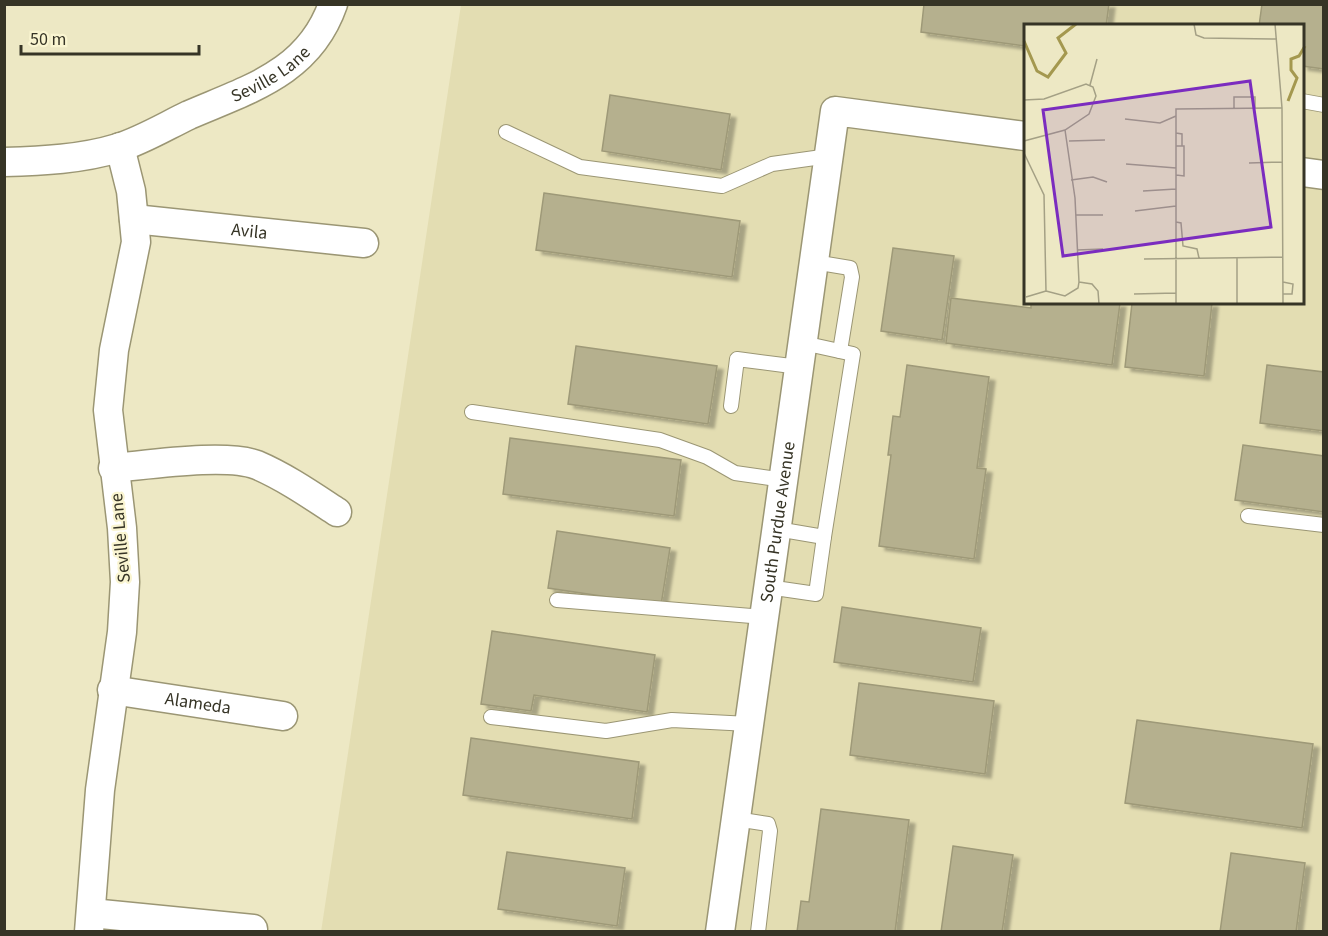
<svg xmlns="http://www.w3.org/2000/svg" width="1328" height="936" font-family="'Source Sans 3',sans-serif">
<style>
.built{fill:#e3ddb2;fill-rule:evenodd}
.building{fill:#b5b08e;stroke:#9e9978;stroke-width:1.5;filter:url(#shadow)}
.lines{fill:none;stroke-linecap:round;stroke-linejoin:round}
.lane-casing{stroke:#9b9674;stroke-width:16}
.street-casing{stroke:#9b9674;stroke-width:31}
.lane{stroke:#fff;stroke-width:14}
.street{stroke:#fff;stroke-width:28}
.labels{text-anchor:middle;stroke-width:4.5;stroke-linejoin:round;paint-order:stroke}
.street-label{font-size:18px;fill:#363426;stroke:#faf5d1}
.inset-river{fill:none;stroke:#a4984f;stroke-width:3}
.inset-road{fill:none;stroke:#a4a085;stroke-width:1.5}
.view{fill:#7b2cbf;fill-opacity:0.15;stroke:#7b2cbf;stroke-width:3}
.inset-edge{fill:none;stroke:#363426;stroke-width:3}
</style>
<defs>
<filter id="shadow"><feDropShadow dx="6" dy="4" stdDeviation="1.5" flood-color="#0004"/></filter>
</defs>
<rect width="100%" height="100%" fill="#ede8c4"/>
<path class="built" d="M 461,5 L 1323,5 L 1323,931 L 321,932 ZM 1025,26 L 1302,26 L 1302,303 L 1025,303 Z"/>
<g class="building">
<polygon points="924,4 1109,4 1106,26 1025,26 1025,46 921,32"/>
<polygon points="1262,4 1324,4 1324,69 1302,66 1302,26 1259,26"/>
<polygon points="610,95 730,114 721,170 602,151"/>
<polygon points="544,193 740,221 732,277 536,250"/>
<polygon points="893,248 954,256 942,340 881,331"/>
<polygon points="951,298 1031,308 1031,303 1120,303 1112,365 946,343"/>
<polygon points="1132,303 1212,303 1204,376 1125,367"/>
<polygon points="576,346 717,366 708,424 568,404"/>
<polygon points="907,365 989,377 977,468 986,469 974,559 879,546 891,455 888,455 893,416 900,417"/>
<polygon points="1267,365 1324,372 1324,431 1260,423"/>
<polygon points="510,438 681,460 674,516 503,494"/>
<polygon points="1243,445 1324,456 1324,512 1235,500"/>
<polygon points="557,531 670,548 661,605 548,588"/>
<polygon points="842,607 981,628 973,682 834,662"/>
<polygon points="492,631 655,655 647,712 534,695 531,711 481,704"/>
<polygon points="859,683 994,701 985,774 850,755"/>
<polygon points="1137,720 1313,744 1302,828 1125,803"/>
<polygon points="471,738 639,762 632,819 463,795"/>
<polygon points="821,809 909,820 895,932 797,932 801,901 809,902"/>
<polygon points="953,846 1013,855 1002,932 941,932"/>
<polygon points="507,852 625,868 617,926 498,909"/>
<polygon points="1231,853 1305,863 1296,932 1220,932"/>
</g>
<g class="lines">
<g class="lane-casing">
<g id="lane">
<polyline points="1302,101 1324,105"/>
<polyline points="506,132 580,167 722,186 772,164 829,156"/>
<polyline points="814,262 850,268 852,277 840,351"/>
<polyline points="731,406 737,359 799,367"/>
<polyline points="472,412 660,440 707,457 735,473 784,480"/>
<polyline points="1248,516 1324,525"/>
<polyline points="777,529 824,537 853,354 803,343"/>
<polyline points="768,587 816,594 824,537"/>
<polyline points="557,600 764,617"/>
<polyline points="491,717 606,731 672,720 749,724"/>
<polyline points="736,819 768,824 770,831 758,932"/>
</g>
</g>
<g class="street-casing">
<g id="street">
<path id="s1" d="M 4,162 C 42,161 82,159 118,148 C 143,140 166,126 189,115 C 249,89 309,73 333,4"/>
<polyline points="1302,172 1324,175"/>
<path id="s2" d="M 134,219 L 364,243"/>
<path d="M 113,468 C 148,465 226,453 257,465 C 285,477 311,495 337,512"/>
<path id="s3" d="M 112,690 L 283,716"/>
<polyline points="91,913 253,929"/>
<polyline points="89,932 100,790 122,632 125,582 122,528 108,410 114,350 136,242 131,191 120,147"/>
<path id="s4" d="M 720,932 L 835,111 L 1025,136"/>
</g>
</g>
<use href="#lane" class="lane"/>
<use href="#street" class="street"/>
</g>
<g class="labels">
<g class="street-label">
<text dy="6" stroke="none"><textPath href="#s1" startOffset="285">Seville Lane</textPath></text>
<text dy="6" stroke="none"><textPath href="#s2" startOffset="116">Avila</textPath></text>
<text dy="6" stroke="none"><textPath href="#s4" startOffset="414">South Purdue Avenue</textPath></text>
<text transform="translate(120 538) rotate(-95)" y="6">Seville Lane</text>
<text dy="6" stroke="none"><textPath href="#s3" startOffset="87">Alameda</textPath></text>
</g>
</g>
<g transform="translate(1024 24)">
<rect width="280" height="280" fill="#ede8c4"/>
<path class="inset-river" d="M 0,17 L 13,47 L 24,53 L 42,29 L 34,14 L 52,0M 264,77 L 273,54 L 267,46 L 267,35 L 275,32 L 281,22"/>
<path class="inset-road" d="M 170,0 L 172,11 L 180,14 L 253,15M 251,0 L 258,84 L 259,280M 66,61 L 73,35M 0,76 L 20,75 L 62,60 L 69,63 L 72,72 L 65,90 L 41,106 L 0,117M 210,84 L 210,73 L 231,73 L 231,84M 101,95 L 136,99 L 152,92M 152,109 L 158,110 L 158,122M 45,117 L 81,116M 152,122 L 160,122 L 160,152 L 152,151M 0,129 L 20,171 L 22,267M 225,139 L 258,138M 102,140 L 152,144M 47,156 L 69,153 L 83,158M 119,167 L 152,165M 111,187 L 152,182M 52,191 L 79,191M 152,198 L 157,199 L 159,222 L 173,225 L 175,234M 53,226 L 79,225M 213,234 L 213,280M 120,235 L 259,233M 55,258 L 68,260 L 74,267 L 75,280M 22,267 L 41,272 L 54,264 L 55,258 L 51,174 L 41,106M 110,270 L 152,269M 259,270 L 268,270 L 269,260 L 259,258M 2,273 L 22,267M 152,280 L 152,85 L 258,84"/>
<path class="view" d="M 226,57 L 247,203 L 39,232 L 19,86 Z"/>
<rect width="280" height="280" class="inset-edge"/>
</g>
<rect width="1328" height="936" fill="none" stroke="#363426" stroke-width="12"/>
<path d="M21 45v9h178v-9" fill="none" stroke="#363426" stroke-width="3"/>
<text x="30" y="45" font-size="18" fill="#363426" stroke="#faf5d1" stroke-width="4.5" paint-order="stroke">50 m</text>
</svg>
